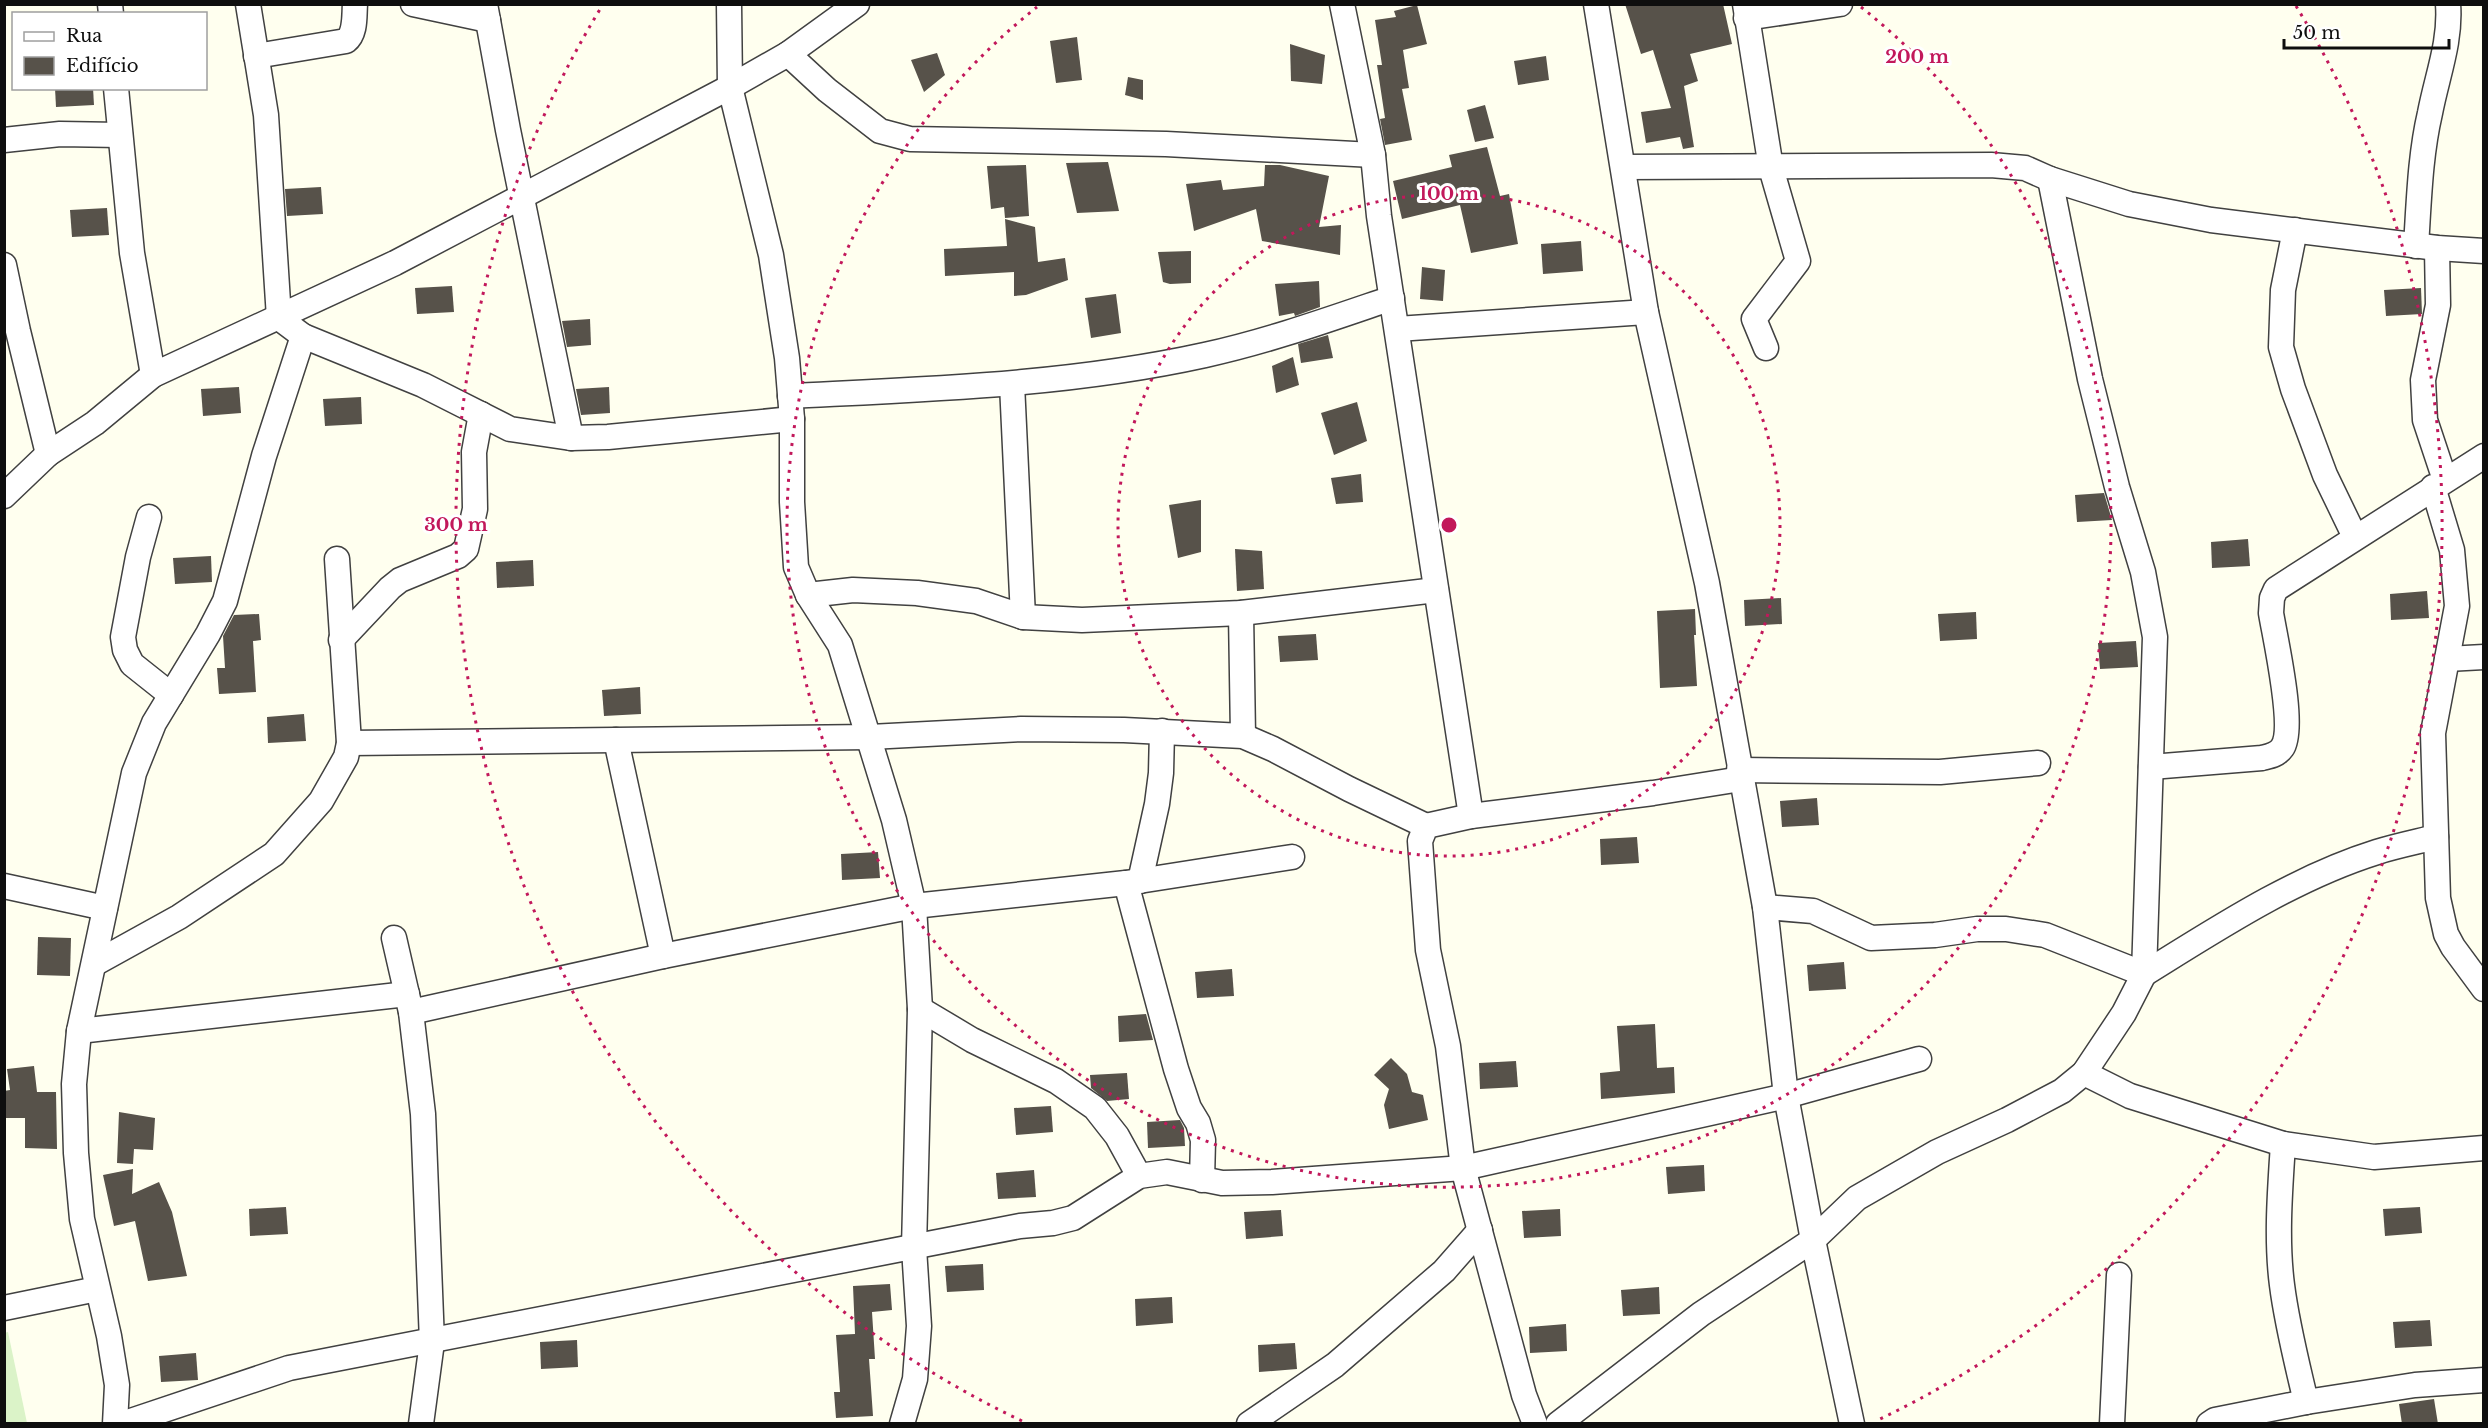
<svg xmlns="http://www.w3.org/2000/svg" width="2488" height="1428" font-family="'Libre Baskerville',serif">
<style>
.pitch{fill:#dbf3c8}
.building{fill:#57524a}
.lines{fill:none;stroke-linecap:round;stroke-linejoin:round}
.minor-casing{stroke:#414141;stroke-width:27}
.minor{stroke:#fff;stroke-width:24}
.ring{fill:none;stroke:#c2185b;stroke-width:3;stroke-dasharray:3 6}
.centre{fill:#c2185b;stroke:#fff;stroke-width:3}
.ring-label{font-size:18px;text-anchor:middle;font-weight:bold;fill:#c2185b;stroke:#fff;stroke-width:6;stroke-linejoin:round;paint-order:stroke}
</style>
<rect width="100%" height="100%" fill="#ffffef"/>
<polygon class="pitch" points="8,1332 27,1423 5,1423 4,1333"/>
<g class="building">
<polygon points="1625,4 1723,4 1732,44 1690,54 1698,81 1684,86 1694,147 1683,149 1680,137 1646,143 1641,112 1671,108 1653,50 1641,54"/>
<polygon points="1417,5 1427,44 1403,50 1409,88 1402,89 1412,140 1385,145 1380,119 1385,118 1377,65 1382,65 1375,20 1396,17 1394,11"/>
<polygon points="1077,37 1082,80 1056,83 1050,41"/>
<polygon points="1290,44 1325,55 1322,84 1291,81"/>
<polygon points="937,53 945,75 924,92 911,60"/>
<polygon points="1546,56 1549,80 1518,85 1514,61"/>
<polygon points="1128,77 1143,80 1143,100 1125,95"/>
<polygon points="55,88 93,88 94,105 56,107"/>
<polygon points="1485,105 1494,138 1475,142 1467,110"/>
<polygon points="1487,147 1500,196 1509,194 1518,244 1471,253 1460,205 1402,219 1393,181 1452,167 1449,155"/>
<polygon points="1108,162 1119,211 1077,213 1066,163"/>
<polygon points="1026,165 1029,216 1005,218 1004,207 991,209 987,166"/>
<polygon points="1265,165 1280,165 1329,176 1319,227 1341,225 1340,255 1262,241 1256,209 1194,231 1186,184 1221,180 1223,190 1264,186"/>
<polygon points="321,187 323,214 287,216 285,189"/>
<polygon points="107,208 109,235 72,237 70,210"/>
<polygon points="1005,219 1035,227 1038,262 1065,258 1068,280 1026,295 1014,296 1014,272 945,276 944,249 1007,246"/>
<polygon points="1581,241 1583,271 1543,274 1541,244"/>
<polygon points="1191,251 1191,283 1170,284 1163,282 1158,252"/>
<polygon points="1422,267 1445,270 1443,301 1420,299"/>
<polygon points="1319,281 1320,307 1295,316 1294,313 1279,316 1275,284"/>
<polygon points="452,286 454,312 417,314 415,288"/>
<polygon points="2421,288 2422,314 2386,316 2384,290"/>
<polygon points="1116,294 1121,333 1091,338 1085,298"/>
<polygon points="590,319 591,345 567,347 562,321"/>
<polygon points="1328,335 1333,358 1301,363 1298,344"/>
<polygon points="1293,357 1299,385 1276,393 1272,366"/>
<polygon points="239,387 241,413 203,416 201,389"/>
<polygon points="609,387 610,413 581,415 576,389"/>
<polygon points="361,397 362,424 325,426 323,399"/>
<polygon points="1357,402 1367,441 1334,455 1321,413"/>
<polygon points="1361,474 1363,502 1336,504 1331,478"/>
<polygon points="2104,493 2112,520 2077,522 2075,495"/>
<polygon points="1201,500 1201,552 1178,558 1169,505"/>
<polygon points="2248,539 2250,566 2212,568 2211,542"/>
<polygon points="1235,549 1262,551 1264,589 1237,591"/>
<polygon points="211,556 212,582 175,584 173,558"/>
<polygon points="533,560 534,586 497,588 496,562"/>
<polygon points="2427,591 2429,618 2391,620 2390,594"/>
<polygon points="1781,598 1782,624 1745,626 1744,600"/>
<polygon points="1695,609 1696,635 1694,635 1697,686 1660,688 1657,611"/>
<polygon points="1976,612 1977,639 1940,641 1938,614"/>
<polygon points="259,614 261,640 253,641 256,692 219,694 217,668 225,668 223,636 234,615"/>
<polygon points="1316,634 1318,660 1280,662 1278,636"/>
<polygon points="2136,641 2138,667 2100,669 2098,643"/>
<polygon points="640,687 641,714 604,716 602,690"/>
<polygon points="304,714 306,741 268,743 267,717"/>
<polygon points="1817,798 1819,825 1782,827 1780,801"/>
<polygon points="1637,837 1639,863 1601,865 1600,839"/>
<polygon points="878,852 880,878 842,880 841,854"/>
<polygon points="38,937 71,938 70,976 37,975"/>
<polygon points="1844,962 1846,989 1809,991 1807,965"/>
<polygon points="1232,969 1234,996 1197,998 1195,972"/>
<polygon points="1146,1014 1153,1040 1119,1042 1118,1016"/>
<polygon points="1655,1024 1657,1068 1674,1067 1675,1093 1601,1099 1600,1073 1620,1071 1617,1026"/>
<polygon points="1391,1058 1407,1074 1412,1092 1423,1095 1428,1120 1389,1129 1384,1105 1389,1089 1374,1075"/>
<polygon points="1516,1061 1518,1087 1480,1089 1479,1063"/>
<polygon points="34,1066 37,1092 56,1092 57,1149 25,1148 25,1118 4,1118 4,1091 10,1090 7,1069"/>
<polygon points="1127,1073 1129,1099 1107,1101 1091,1088 1090,1075"/>
<polygon points="1051,1106 1053,1132 1016,1135 1014,1108"/>
<polygon points="119,1112 155,1118 153,1150 134,1149 133,1164 117,1163"/>
<polygon points="1180,1120 1184,1128 1185,1146 1148,1148 1147,1122"/>
<polygon points="1704,1165 1705,1191 1668,1194 1666,1167"/>
<polygon points="133,1169 132,1194 159,1182 172,1212 187,1276 148,1281 135,1221 114,1226 103,1175"/>
<polygon points="1034,1170 1036,1197 998,1199 996,1173"/>
<polygon points="286,1207 288,1234 250,1236 249,1209"/>
<polygon points="2420,1207 2422,1233 2385,1236 2383,1209"/>
<polygon points="1560,1209 1561,1236 1524,1238 1522,1211"/>
<polygon points="1281,1210 1283,1236 1246,1239 1244,1212"/>
<polygon points="983,1264 984,1290 947,1292 945,1266"/>
<polygon points="890,1284 892,1310 872,1312 875,1359 869,1359 873,1416 836,1418 834,1392 840,1392 836,1335 855,1334 853,1286"/>
<polygon points="1659,1287 1660,1314 1623,1316 1621,1290"/>
<polygon points="1172,1297 1173,1323 1136,1326 1135,1299"/>
<polygon points="2430,1320 2432,1346 2395,1348 2393,1322"/>
<polygon points="1566,1324 1567,1351 1530,1353 1529,1327"/>
<polygon points="577,1340 578,1367 541,1369 540,1342"/>
<polygon points="1295,1343 1297,1369 1259,1372 1258,1345"/>
<polygon points="196,1353 198,1380 161,1382 159,1356"/>
<polygon points="2434,1399 2438,1424 2402,1424 2399,1404"/>
</g>
<g class="lines">
<g class="minor-casing">
<g id="minor">
<polyline points="110,4 111,14"/>
<polyline points="248,4 266,115 279,318 303,336 423,385 510,429 571,438 608,437 792,419"/>
<polyline points="413,4 488,20"/>
<polyline points="485,4 508,130 571,438"/>
<polyline points="729,4 730,87 771,255 787,358 792,419 792,502 796,567 808,595 840,645 894,820 914,906 920,1009 914,1248 919,1326 915,1379 902,1424"/>
<polyline points="1342,4 1373,155 1379,216 1471,816 1426,826 1420,841 1428,950 1448,1046 1463,1168 1524,1395 1535,1424"/>
<polyline points="1596,4 1646,312 1707,583 1765,907 1786,1096 1813,1240 1852,1424"/>
<polyline points="1745,4 1771,168 1798,261 1754,319 1766,348"/>
<polyline points="1746,18 1840,4"/>
<polyline points="788,54 827,90 880,131 910,139 1166,144 1373,155"/>
<path d="M 256,56 L 346,41 C 356,33 354,16 355,4"/>
<polyline points="116,88 132,253 153,375"/>
<polyline points="4,140 60,134 120,135"/>
<polyline points="1623,167 1991,165 2025,168 2050,179 2129,204 2211,220 2437,248 2484,251"/>
<polyline points="2295,230 2283,290 2281,347 2293,389 2325,475 2355,537"/>
<path d="M 2416,246 C 2419,201 2420,156 2430,113 C 2437,76 2451,42 2448,4"/>
<polyline points="2437,248 2438,305 2423,380 2425,420 2445,480"/>
<polyline points="4,265 18,331 48,454"/>
<polyline points="1397,329 1646,312"/>
<polyline points="1012,384 1023,617"/>
<path d="M 790,396 C 929,389 1069,385 1205,355 C 1269,341 1330,319 1392,298"/>
<polyline points="2433,487 2452,550 2457,606 2433,733 2438,898 2446,934 2453,947 2484,989"/>
<polyline points="4,496 48,454 95,423 153,375 395,263 730,87 788,54 857,4"/>
<polyline points="149,517 138,557 123,637 125,650 132,664 171,695"/>
<polyline points="808,595 853,590 917,593 976,601 1023,617 1082,620 1241,613 1436,590"/>
<polyline points="1241,613 1243,736"/>
<polyline points="341,640 390,588 400,580 458,556 466,549 475,509 474,452 481,414"/>
<polyline points="2447,659 2484,657"/>
<polyline points="616,740 663,956"/>
<polyline points="349,743 870,737 1021,729 1124,730 1243,736 1273,749 1349,789 1426,826"/>
<path d="M 2151,767 L 2262,758 C 2270,756 2277,755 2282,748 C 2296,729 2275,638 2271,613 L 2272,598 L 2276,589 L 2484,456"/>
<polyline points="1739,770 1940,772 2038,763"/>
<polyline points="1471,816 1653,793 1741,779"/>
<polyline points="1140,881 1157,804 1161,773 1162,731"/>
<polyline points="1126,883 1176,1069 1189,1108 1198,1123 1203,1140 1202,1180"/>
<polyline points="4,886 105,908"/>
<polyline points="1765,907 1813,911 1871,938 1935,935 1977,929 2006,929 2045,935 2144,974"/>
<polyline points="394,938 411,1012 423,1114 432,1342 421,1424"/>
<polyline points="94,964 179,917 274,854 321,801 346,757 349,743 337,559"/>
<path d="M 2144,974 C 2218,928 2294,878 2377,852 C 2396,846 2416,842 2436,837"/>
<polyline points="920,1009 972,1040 1056,1081 1095,1108 1117,1136 1139,1176"/>
<polyline points="411,1012 663,956 914,906 1126,883 1292,857"/>
<polyline points="79,1031 407,994"/>
<polyline points="2084,1073 2130,1096 2283,1144 2374,1157 2484,1148"/>
<path d="M 2283,1144 C 2280,1190 2276,1239 2282,1285 C 2287,1325 2297,1363 2306,1402"/>
<polyline points="4,1308 97,1289"/>
<polyline points="115,1424 117,1385 109,1336 82,1219 76,1153 74,1084 79,1031 134,773 154,723 208,634 225,601 264,456 303,336"/>
<polyline points="122,1424 289,1368 1020,1226 1053,1223 1073,1218 1139,1176 1167,1172 1222,1183 1272,1182 1463,1168 1786,1096 1919,1059"/>
<polyline points="1249,1424 1335,1365 1444,1271 1480,1230"/>
<polyline points="1558,1424 1701,1314 1813,1240 1857,1198 1937,1152 2007,1120 2062,1091 2084,1073 2124,1013 2144,974 2155,637 2143,572 2117,487 2090,379 2050,179"/>
<polyline points="2112,1424 2119,1275"/>
<polyline points="2209,1424 2215,1420 2306,1402 2415,1385 2484,1380"/>
</g>
</g>
<use href="#minor" class="minor"/>
</g>
<g class="ring">
<circle cx="1449" cy="525" r="331"/>
<path d="M1861 7A662 662 0 1 1 1037 7"/>
<path d="M1022 1421A993 993 0 0 1 602 6M2296 6A993 993 0 0 1 1876 1421"/>
</g>
<circle cx="1449" cy="525" r="9" class="centre"/>
<g class="ring-label">
<text x="1917" y="63">200 m</text>
<text x="1449" y="200">100 m</text>
<text x="456" y="531">300 m</text>
</g>
<rect width="2488" height="1428" fill="none" stroke="#0e0e0e" stroke-width="12"/>
<rect x="12" y="12" width="195" height="78" fill="#ffffff" stroke="#9f9f9f" stroke-width="1.5"/>
<rect x="24" y="32" width="30" height="9" fill="#ffffff" stroke="#9f9f9f" stroke-width="1.5"/>
<text x="66" y="42" font-size="18" fill="#0e0e0e">Rua</text>
<rect x="24" y="57" width="30" height="18" fill="#57524a" stroke="#9f9f9f" stroke-width="1.5"/>
<text x="66" y="72" font-size="18" fill="#0e0e0e">Edifício</text>
<path d="M2284 39v9h165v-9" fill="none" stroke="#0e0e0e" stroke-width="3"/>
<text x="2293" y="39" font-size="18" fill="#0e0e0e" stroke="#ffffff" stroke-width="4.5" paint-order="stroke">50 m</text>
</svg>
